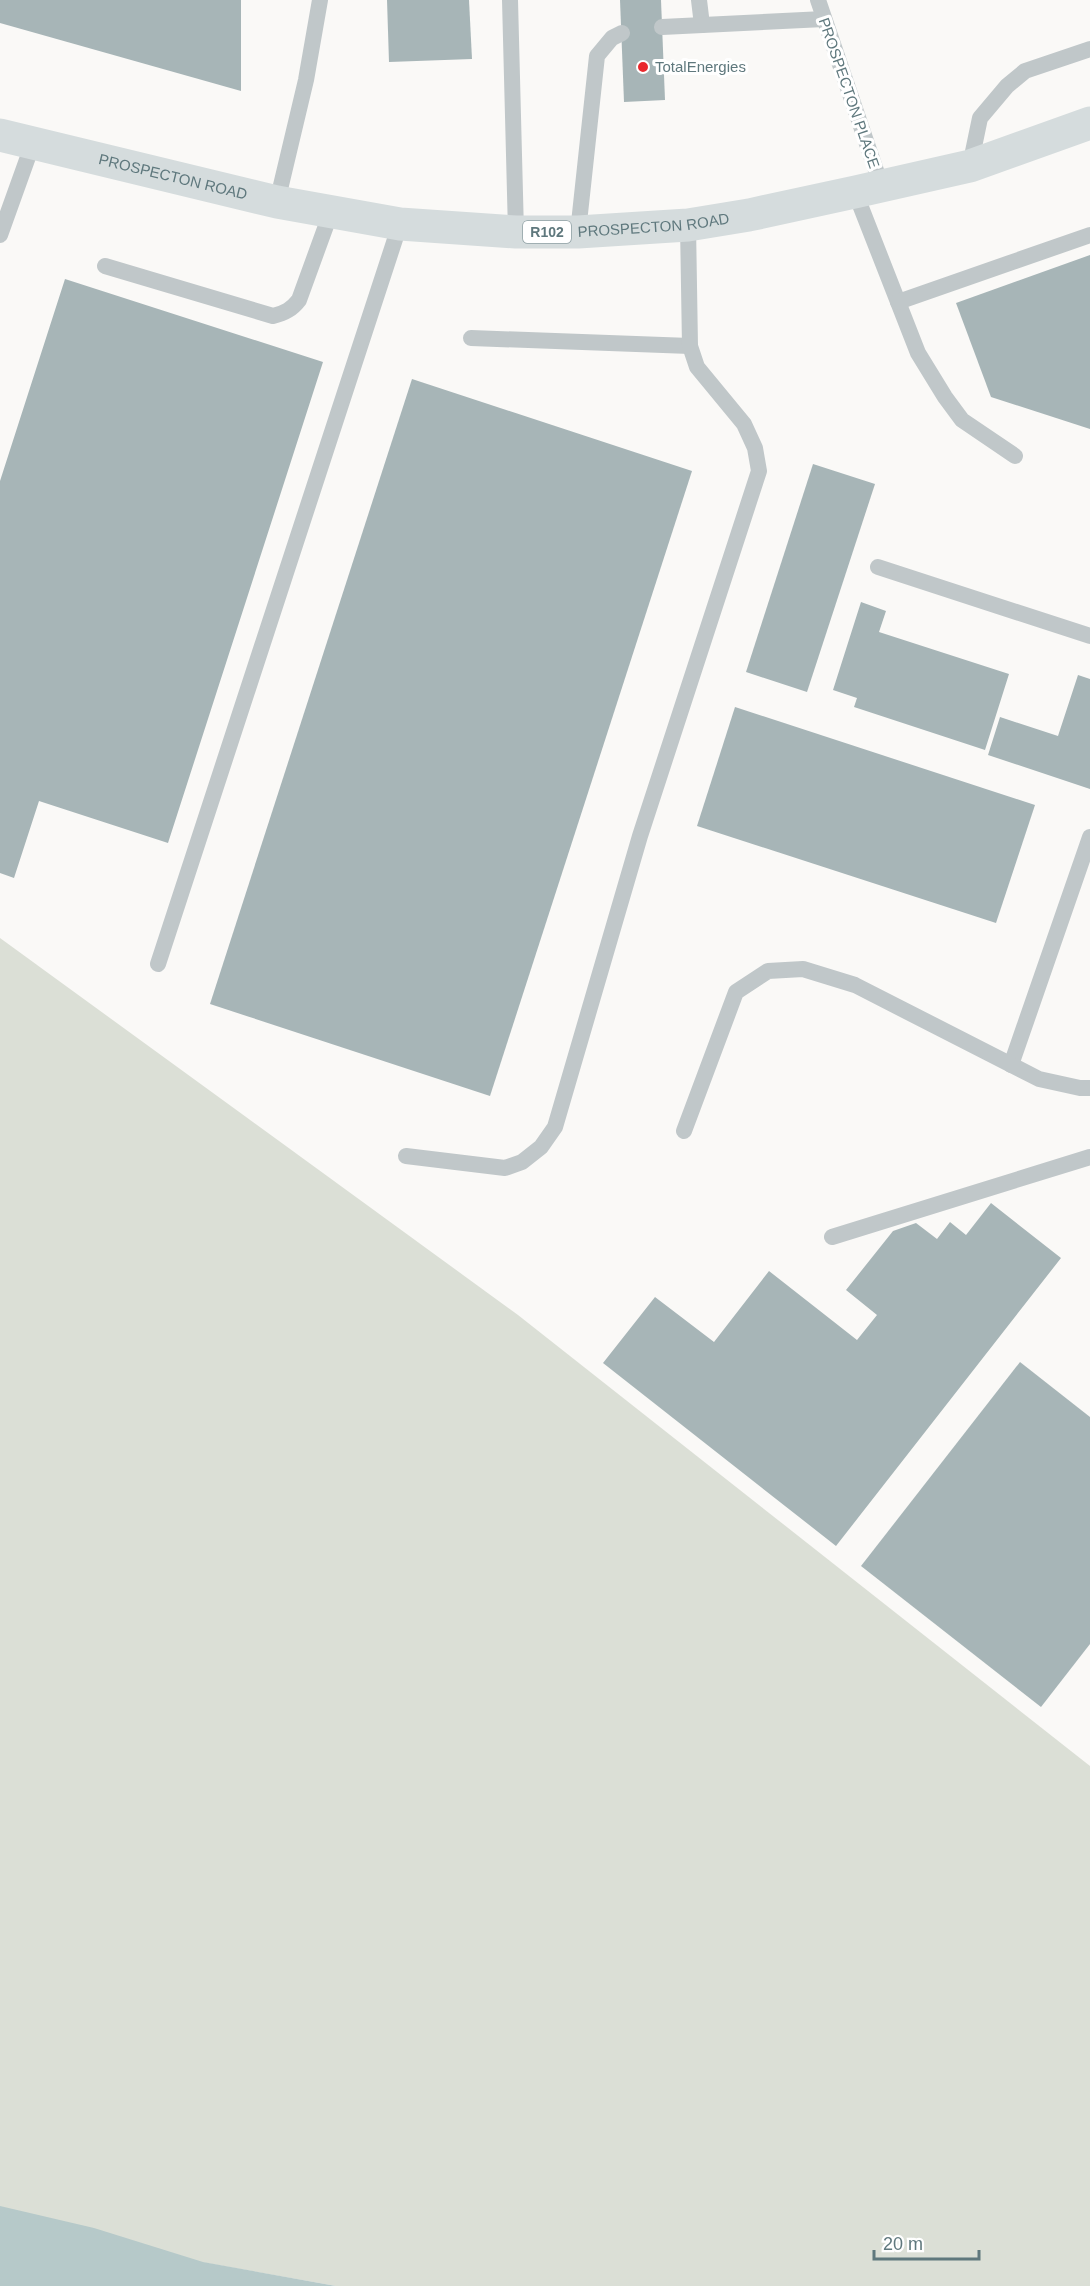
<svg xmlns="http://www.w3.org/2000/svg" width="1090" height="2286" font-family="Arial,sans-serif">
<style>
.green{fill:#dbdfd6}
.water{fill:#b6c9c9}
.building{fill:#a7b5b7}
.lines{fill:none;stroke-linecap:round;stroke-linejoin:round}
.lane{stroke:#c0c7c9;stroke-width:16}
.primary{stroke:#d5dcdd;stroke-width:33}
.poi-dot{fill:#e9282d;stroke:#fff;stroke-width:2}
.labels{text-anchor:middle;stroke-width:6;stroke-linejoin:round;paint-order:stroke}
.shield{fill:#fff;stroke:#8fa0a4;stroke-width:1.5}
.shield-label{font-size:14px;font-weight:bold;fill:#5f787d}
.poi-label{font-size:15px;fill:#5f787d;stroke:#fff;text-anchor:start}
.street-label{font-size:15px;fill:#5f787d;stroke:#fff}
</style>
<rect width="100%" height="100%" fill="#faf9f7"/>
<polygon class="green" points="0,938 518,1315 1090,1766 1090,2286 336,2286 195,2261 0,2212"/>
<polygon class="water" points="0,2206 94,2228 203,2262 336,2286 0,2286"/>
<g class="building">
<polygon points="0,0 241,0 241,91 0,23"/>
<polygon points="387,0 469,0 472,59 389,62"/>
<polygon points="620,0 661,0 665,100 624,102"/>
<polygon points="1090,255 1090,429 991,397 956,303"/>
<polygon points="65,279 323,362 168,843 39,801 14,878 0,873 0,481"/>
<polygon points="412,379 692,471 490,1096 210,1004"/>
<polygon points="813,464 875,484 807,692 746,672"/>
<polygon points="861,602 886,611 879,632 1009,674 985,750 854,707 857,698 833,690"/>
<polygon points="1078,675 1090,679 1090,789 988,755 1000,717 1058,736"/>
<polygon points="735,707 1035,805 996,923 697,826"/>
<polygon points="991,1203 1061,1258 836,1546 603,1363 655,1297 714,1342 769,1271 857,1340 877,1315 846,1290 893,1231 916,1223 937,1239 950,1222 966,1235"/>
<polygon points="1020,1362 1090,1417 1090,1644 1041,1707 861,1566"/>
</g>
<g class="lines">
<g class="lane">
<polyline points="510,0 516,232"/>
<polyline points="699,0 702,25"/>
<polyline points="818,0 881,185"/>
<polyline points="662,27 824,19"/>
<polyline points="970,166 980,118 1007,86 1025,71 1090,49"/>
<polyline points="855,192 918,353 945,397 962,420 1015,456"/>
<polyline points="277,202 306,80 320,0"/>
<polyline points="578,232 597,56 612,38 622,33"/>
<polyline points="0,235 33,143"/>
<path d="M 105,266 L 273,316 C 285,313 292,309 299,300 L 331,212"/>
<polyline points="898,302 1090,235"/>
<polyline points="471,338 690,346"/>
<polyline points="878,567 1090,636"/>
<polyline points="158,964 400,224"/>
<polyline points="1011,1065 1090,837"/>
<polyline points="684,1131 736,992 768,971 803,969 855,985 1039,1079 1080,1088 1090,1088"/>
<polyline points="406,1156 505,1168 522,1162 541,1147 555,1127 640,836 759,471 755,448 744,424 697,367 690,346 688,225"/>
<polyline points="832,1237 1090,1157"/>
</g>
<path class="primary" id="s1" d="M 0,135 L 277,202 L 400,224 L 516,232 L 578,232 L 688,225 L 749,215 L 855,192 L 970,166 L 1090,123"/>
</g>
<circle class="poi-dot" cx="643" cy="67" r="6"/>
<g class="labels">
<rect class="shield" x="523" y="221" width="48" height="22" rx="4.5"/>
<g class="shield-label">
<text x="547" y="237">R102</text>
</g>
<g class="poi-label">
<text x="655" y="72">TotalEnergies</text>
</g>
<g class="street-label">
<text transform="translate(849 93) rotate(71)" y="5">PROSPECTON PLACE</text>
<text dy="5" stroke="none"><textPath href="#s1" startOffset="178">PROSPECTON ROAD</textPath></text>
<text dy="5" stroke="none"><textPath href="#s1" startOffset="664">PROSPECTON ROAD</textPath></text>
</g>
</g>
<path d="M874 2250v9h105v-9" fill="none" stroke="#5f787d" stroke-width="3"/>
<text x="883" y="2250" font-size="18" fill="#5f787d" stroke="#ffffff" stroke-width="4.5" paint-order="stroke">20 m</text>
</svg>
